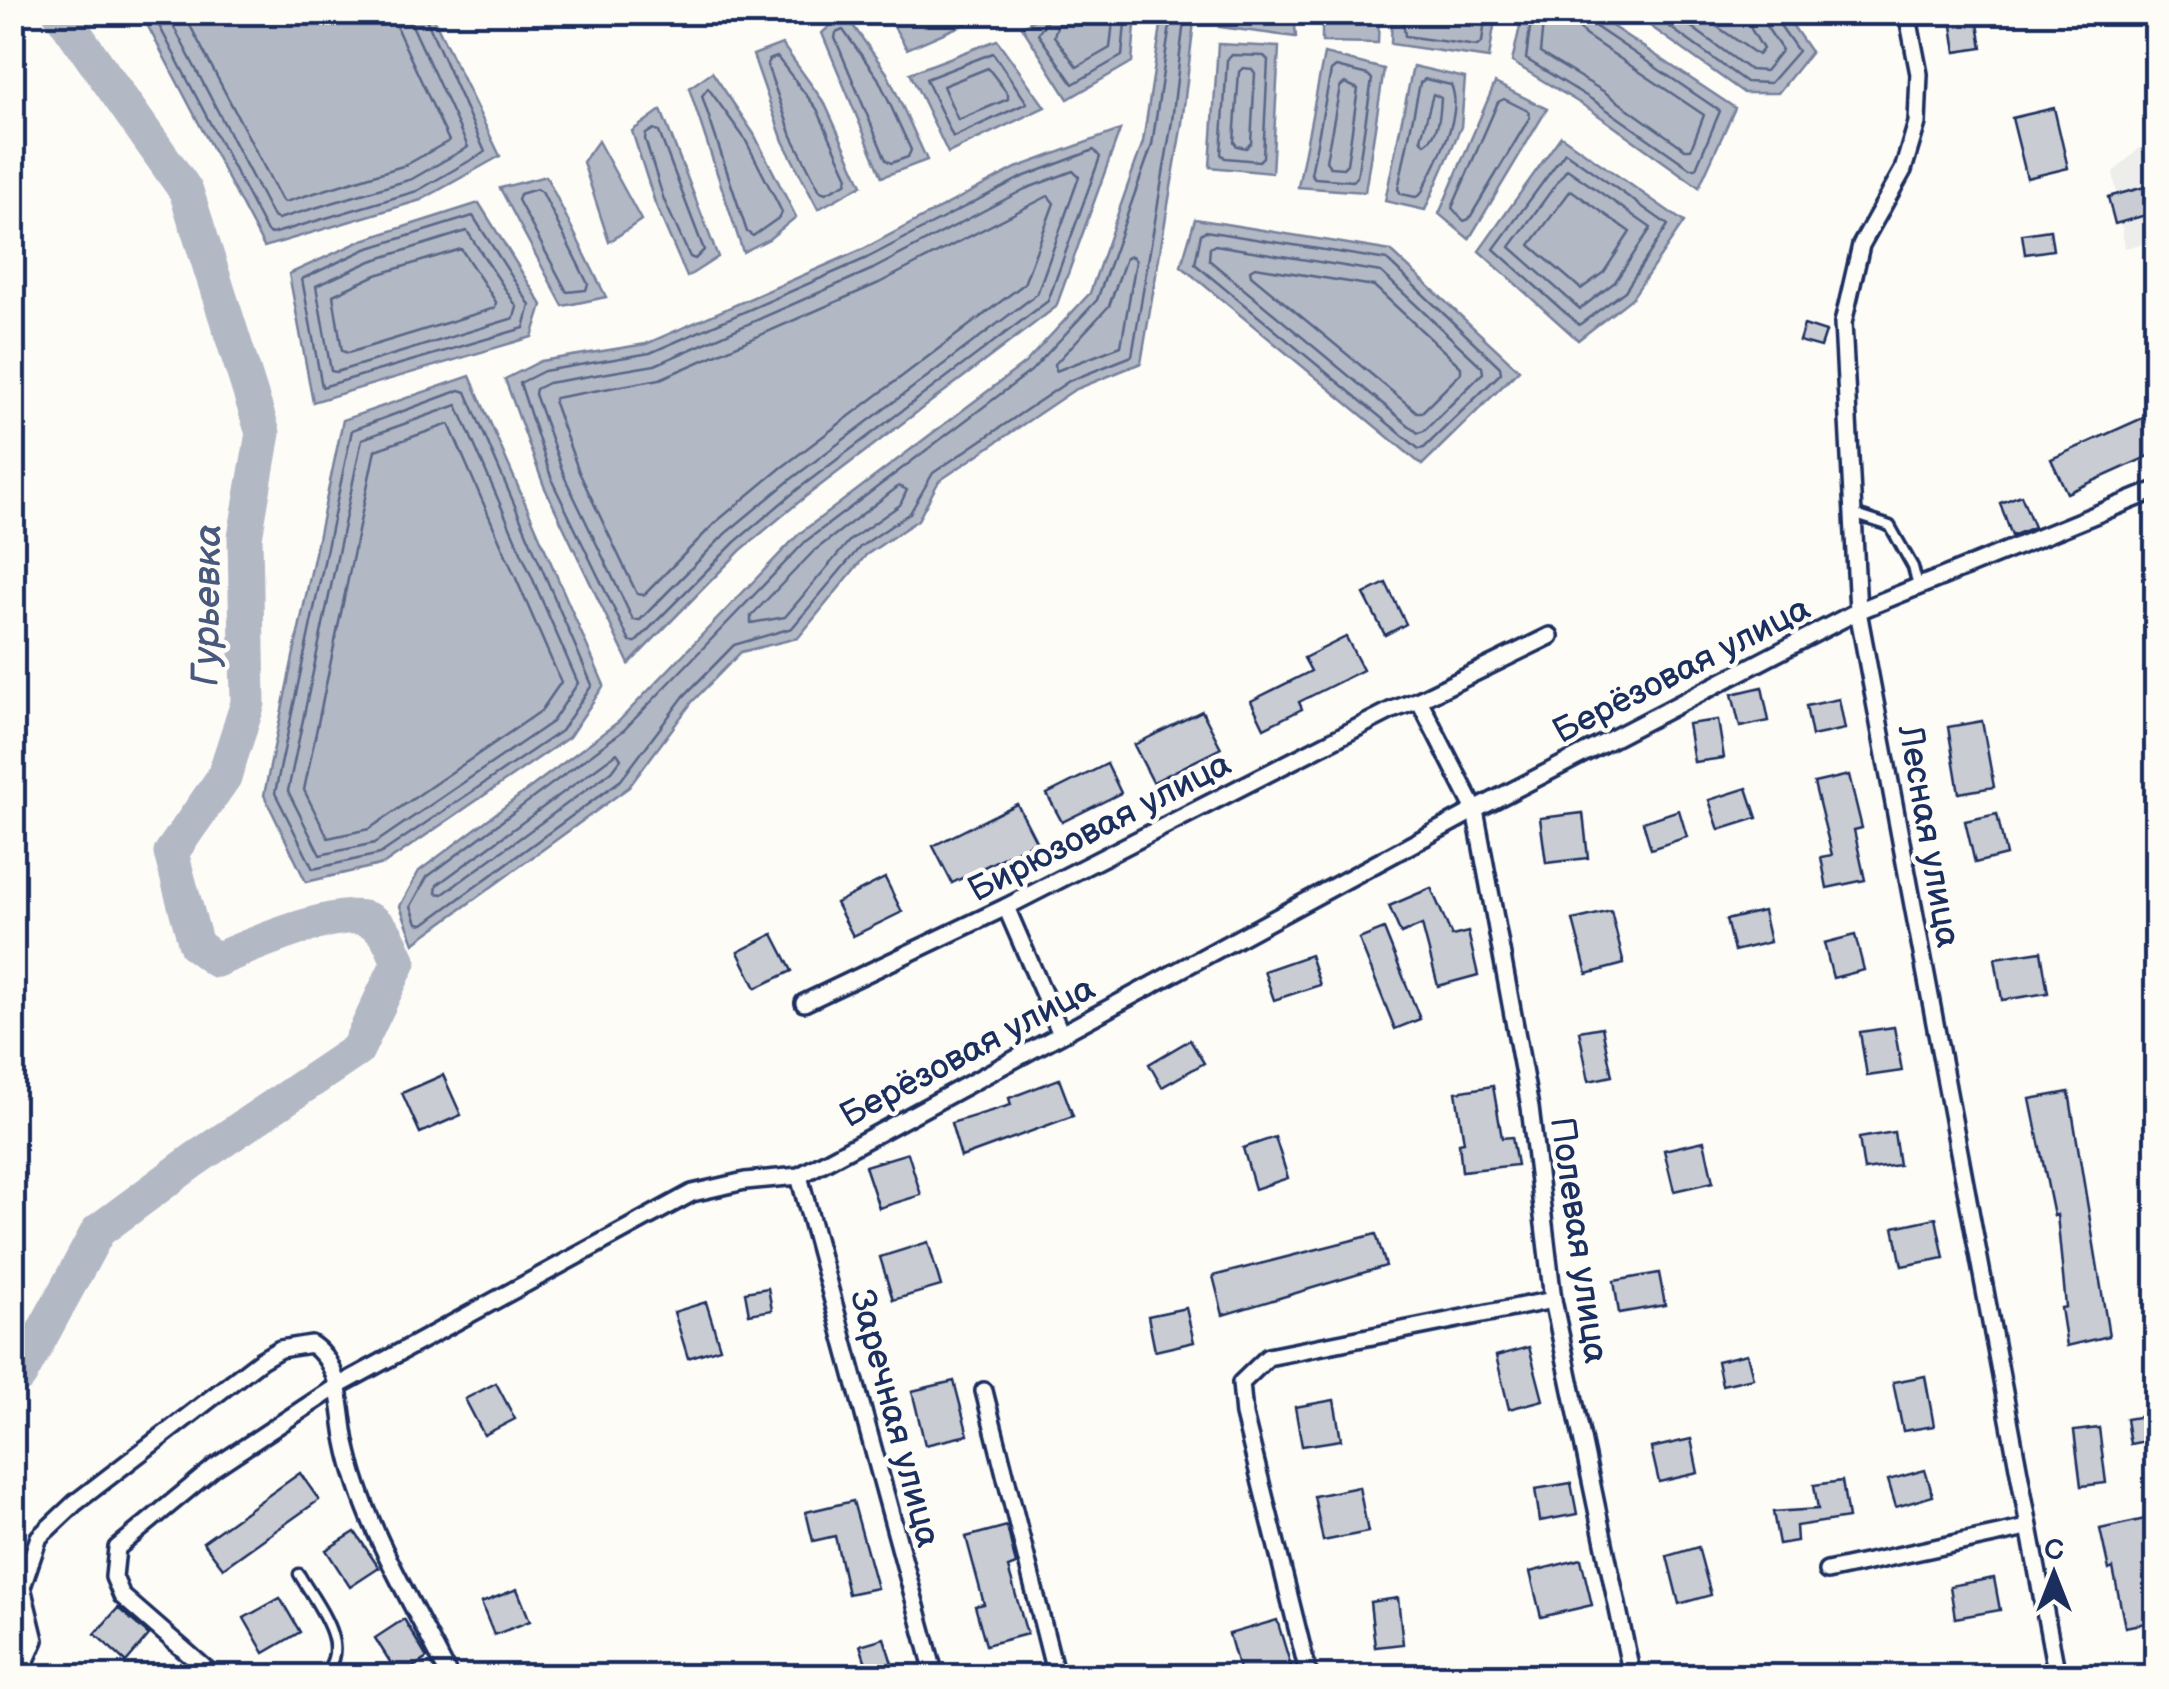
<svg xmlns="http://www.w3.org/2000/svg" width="2169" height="1689" font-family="'Balsamiq Sans',sans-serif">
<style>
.built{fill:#edeeec}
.water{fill:#b3b8c5;stroke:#76819c;stroke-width:2.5}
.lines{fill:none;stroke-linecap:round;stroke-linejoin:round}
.shore{stroke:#586687;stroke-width:2.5}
.river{stroke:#b3b8c5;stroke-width:35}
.building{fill:#c9ccd3;stroke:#1b2f5e;stroke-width:2.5}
.lane-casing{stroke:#1b2f5e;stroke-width:15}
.street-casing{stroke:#1b2f5e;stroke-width:22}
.lane{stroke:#fdfcf7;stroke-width:8}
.street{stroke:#fdfcf7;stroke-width:15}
.labels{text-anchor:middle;stroke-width:9;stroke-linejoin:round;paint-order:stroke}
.street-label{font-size:35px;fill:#1b2f5e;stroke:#fdfcf7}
.water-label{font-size:38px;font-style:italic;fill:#49587d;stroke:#fdfcf7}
</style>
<rect width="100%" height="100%" fill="#fdfcf7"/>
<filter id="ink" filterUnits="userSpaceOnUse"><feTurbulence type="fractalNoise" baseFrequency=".01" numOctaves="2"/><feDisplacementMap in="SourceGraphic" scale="20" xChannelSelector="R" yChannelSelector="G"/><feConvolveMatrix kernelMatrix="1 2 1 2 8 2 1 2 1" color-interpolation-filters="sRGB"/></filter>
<g filter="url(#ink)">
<polygon class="built" points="2156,81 2156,266 2147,243 2125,248 2113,172 2151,138"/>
<g class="water">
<polygon points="141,13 431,13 500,156 421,200 264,247"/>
<polygon points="844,13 887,73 927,160 882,177 822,33"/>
<polygon points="886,13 990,13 907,49"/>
<polygon points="1044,13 1136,13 1132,62 1068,99 1022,27"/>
<polygon points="1163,13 1195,13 1182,123 1141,363 1074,390 939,481 918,520 866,555 798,638 741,652 692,702 629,787 414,943 400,906 419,871 618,722 799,534 1025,363 1090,293 1143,142"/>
<polygon points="1221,13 1294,13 1296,37 1219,27"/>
<polygon points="1322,13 1379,13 1378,43 1322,42"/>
<polygon points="1392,13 1496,13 1489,58 1391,44"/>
<polygon points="1523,13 1592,13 1735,108 1699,187 1591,110 1512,62"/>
<polygon points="1632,13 1784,13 1811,52 1778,93 1744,93"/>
<polygon points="997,40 1045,107 948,153 910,73"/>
<polygon points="782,44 825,104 862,185 818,209 783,141 753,55"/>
<polygon points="1218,44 1279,47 1272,173 1210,167"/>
<polygon points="1324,54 1384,69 1365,192 1298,187"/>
<polygon points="1413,66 1465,78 1461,127 1425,210 1385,201"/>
<polygon points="712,72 754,134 796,217 769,239 743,252 689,88"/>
<polygon points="1495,83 1547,109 1469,239 1439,214"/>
<polygon points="661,110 718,257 687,277 655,203 632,131"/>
<polygon points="1120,130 1056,307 805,497 741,550 629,664 544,486 505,379 541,361 646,344 863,249 1016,168"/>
<polygon points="1561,136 1684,222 1632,298 1578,340 1479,251"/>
<polygon points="598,141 641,220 609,242 583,162"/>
<polygon points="546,176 606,297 563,306 500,188"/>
<polygon points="479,203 542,305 532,337 313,402 289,274 363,240"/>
<polygon points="1195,219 1391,251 1519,370 1422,465 1181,266"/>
<polygon points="470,376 604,685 569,737 384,864 306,882 264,795 343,420"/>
</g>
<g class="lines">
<g class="shore">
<polyline points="152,12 267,232 272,234 417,191 485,152 423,12"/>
<polyline points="166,12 273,217 278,219 412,179 468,147 412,25 410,12"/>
<polyline points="183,12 281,199 285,202 406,165 449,141 398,31 395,12"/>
<polyline points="1048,12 1047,20 1038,34 1073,84 1122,56 1126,12"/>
<polyline points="1061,12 1054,36 1077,67 1110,48 1114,12"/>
<polyline points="1172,12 1152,145 1097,300 1031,371 806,541 624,730 427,877 411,906 417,923 424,924 621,780 684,696 734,645 792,628 860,547 910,513 933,473 1069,381 1132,356 1172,121 1185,12"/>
<polyline points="1402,12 1405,36 1477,46 1482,42 1486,12"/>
<polyline points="1532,12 1526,59 1596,102 1690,168 1696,168 1720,111 1593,25 1588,12"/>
<polyline points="1544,12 1540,53 1603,91 1685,149 1691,149 1704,115 1585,35 1578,26 1575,12"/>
<polyline points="1649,12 1746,82 1770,83 1798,51 1777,21 1776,12"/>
<polyline points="1671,12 1750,70 1765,71 1782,50 1766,26 1764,12"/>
<polyline points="1696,12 1758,55 1763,49 1751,29 1749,12"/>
<polygon points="843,30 878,78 911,150 908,157 891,163 886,160 835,38 836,33"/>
<polygon points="993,53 1027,103 953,137 926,79"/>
<polygon points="1232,55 1264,56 1268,60 1263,157 1259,161 1225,158 1221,154 1227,60"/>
<polygon points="777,57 817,109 848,177 846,183 826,193 820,191 792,136 767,65 769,60"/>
<polygon points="1336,67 1368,75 1372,79 1357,177 1353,181 1315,178 1311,174 1331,71"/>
<polygon points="988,68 1008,94 1008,99 958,120 943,86"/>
<polygon points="1243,68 1252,69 1255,73 1251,143 1246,148 1237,146 1234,142 1239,72"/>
<path d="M 1425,79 L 1451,85 C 1465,116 1434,165 1421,194 L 1416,197 L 1401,194 L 1398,189 L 1420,83 Z"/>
<polygon points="1345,83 1358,89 1347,164 1343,168 1330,167 1326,161 1340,87"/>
<polygon points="708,88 745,139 782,212 780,217 753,236 747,232 702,96"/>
<path d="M 1433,94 L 1441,98 C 1440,115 1439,135 1425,144 L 1421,139 Z"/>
<polygon points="1504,99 1528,111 1530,117 1469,219 1464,221 1452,208 1498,102"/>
<polygon points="654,129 659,132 704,250 695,259 690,257 664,200 645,139 646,134"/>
<polygon points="1094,150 1100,157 1048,301 798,489 735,542 636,642 630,642 553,483 520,383 544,371 650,353 867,258 1020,178"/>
<polygon points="1565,152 1668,225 1625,291 1579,325 1494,249"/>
<polygon points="1567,169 1651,228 1615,282 1580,309 1510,247"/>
<polygon points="1073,171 1079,177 1037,294 790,480 726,533 640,620 633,620 565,478 535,394 536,389 548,383 655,365 873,269 1025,189"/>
<polygon points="537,189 542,192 588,284 586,290 567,292 518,200 520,194"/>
<polygon points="1571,190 1630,232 1604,272 1581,289 1530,245"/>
<polygon points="1048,196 1054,203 1024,284 781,468 716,522 644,595 637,594 579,472 554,403 555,398 660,379 879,283"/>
<polygon points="473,216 530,305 524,328 322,387 302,279 366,249"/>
<polygon points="467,231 517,307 514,318 336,372 331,371 316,286 371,261"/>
<polygon points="1205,231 1387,260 1500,367 1501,373 1424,448 1419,449 1195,264 1201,234"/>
<polygon points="1215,245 1381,272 1482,367 1483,373 1424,431 1418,433 1209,260 1210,248"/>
<polygon points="461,249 496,302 495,308 348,353 342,351 333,295 376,275"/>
<polygon points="1132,256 1136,261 1121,346 1056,371 1055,364 1109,306 1126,258"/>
<polygon points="1255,267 1374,286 1461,367 1461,373 1422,412 1417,412 1251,275 1250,270"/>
<polygon points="460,390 466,392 592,685 561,731 380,854 313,869 275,793 352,430"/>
<polygon points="457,405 578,683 552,722 375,843 320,855 288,791 362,439"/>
<polygon points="449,424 561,682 541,711 369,829 328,838 304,790 375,450"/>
<polygon points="899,486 907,490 900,505 850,540 785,617 751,623 751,616 814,551"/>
<polygon points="617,753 621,759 612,771 443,894 436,893 437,885"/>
</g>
<path class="river" d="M 12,1377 L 20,1375 L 98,1231 L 194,1160 L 357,1050 L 399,962 C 391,945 386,926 367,919 C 337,908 247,947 216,960 L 196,945 L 171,853 L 224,777 L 248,703 L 245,537 L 263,433 L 186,191 L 60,12"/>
</g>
<g class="building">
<polygon points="1950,12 1976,12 1982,48 1956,52"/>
<polygon points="2054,108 2068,168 2027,178 2012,118"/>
<polygon points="2156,184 2156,212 2115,224 2108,197"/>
<polygon points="2050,230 2053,250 2025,254 2022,234"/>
<polygon points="1804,325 1826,332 1821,347 1799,341"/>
<polygon points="2156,412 2156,453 2067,493 2051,459"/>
<polygon points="2021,495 2034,527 2012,536 2000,503"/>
<polygon points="1386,583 1406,624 1385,635 1364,594"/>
<polygon points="1346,637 1363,670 1299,702 1302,709 1264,728 1251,701 1311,671 1304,658"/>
<polygon points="1762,687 1769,721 1740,727 1732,694"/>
<polygon points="1839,699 1845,729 1812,736 1806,706"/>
<polygon points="1202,711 1221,748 1153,782 1134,745"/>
<polygon points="1718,720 1724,758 1694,762 1688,724"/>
<polygon points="1982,721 1994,787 1959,793 1948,727"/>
<polygon points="1107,764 1121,793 1062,822 1047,794"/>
<polygon points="1849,775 1862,828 1854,830 1865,880 1827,888 1821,857 1832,855 1814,783"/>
<polygon points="1747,788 1757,818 1719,830 1709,800"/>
<polygon points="1017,804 1036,841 952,883 933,846"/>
<polygon points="1679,810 1687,837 1651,849 1643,822"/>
<polygon points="1583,813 1588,858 1546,863 1540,818"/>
<polygon points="1997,814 2006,855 1975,863 1965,821"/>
<polygon points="885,878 902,912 853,936 836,903"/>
<polygon points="1431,888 1452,936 1468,932 1478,975 1438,986 1422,925 1401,934 1389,906"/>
<polygon points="1611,911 1624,964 1587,974 1573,920"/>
<polygon points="1763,911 1770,942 1734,951 1726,920"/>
<polygon points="1384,929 1420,1019 1395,1029 1359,939"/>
<polygon points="773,934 792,971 756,988 738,952"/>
<polygon points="1855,935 1864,970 1833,978 1824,943"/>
<polygon points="2041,951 2048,993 2002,1000 1995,958"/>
<polygon points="1310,955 1320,985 1274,1000 1264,971"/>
<polygon points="1602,1027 1612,1076 1589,1081 1579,1031"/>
<polygon points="1894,1027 1902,1071 1867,1076 1860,1032"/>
<polygon points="1190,1040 1204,1063 1162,1087 1149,1064"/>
<polygon points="443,1075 461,1115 420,1133 402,1093"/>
<polygon points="1059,1079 1073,1116 961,1157 951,1123 1011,1105 1009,1098"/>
<polygon points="1493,1086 1502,1138 1512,1137 1517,1165 1462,1171 1459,1143 1464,1142 1456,1092"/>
<polygon points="2069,1092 2109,1336 2067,1346 2061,1308 2066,1307 2057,1215 2054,1216 2030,1099"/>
<polygon points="1894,1132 1899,1165 1864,1170 1859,1138"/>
<polygon points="1275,1137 1288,1178 1255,1189 1243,1148"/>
<polygon points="1704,1141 1713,1182 1674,1191 1664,1150"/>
<polygon points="908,1153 921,1195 879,1208 865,1166"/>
<polygon points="1936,1218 1944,1258 1902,1266 1894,1227"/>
<polygon points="1376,1234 1386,1266 1223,1315 1213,1276"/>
<polygon points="928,1242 941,1286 893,1300 880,1257"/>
<polygon points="1659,1273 1665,1305 1619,1313 1614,1281"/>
<polygon points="768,1288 772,1310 749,1314 745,1292"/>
<polygon points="706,1302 720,1348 688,1358 674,1312"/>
<polygon points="1186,1308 1194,1342 1155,1351 1148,1316"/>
<polygon points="1529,1347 1543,1400 1509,1409 1496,1356"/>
<polygon points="1747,1354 1753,1378 1722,1385 1717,1361"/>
<polygon points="1925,1376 1934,1426 1903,1431 1893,1382"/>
<polygon points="954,1381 968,1435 925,1445 912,1391"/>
<polygon points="496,1383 515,1419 484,1435 465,1399"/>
<polygon points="1334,1400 1341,1440 1302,1446 1295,1407"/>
<polygon points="2156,1414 2156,1439 2130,1444 2126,1419"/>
<polygon points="2099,1428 2106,1483 2081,1486 2074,1431"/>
<polygon points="1691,1439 1698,1473 1659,1482 1651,1448"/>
<polygon points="1925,1470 1933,1496 1896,1507 1888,1480"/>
<polygon points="300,1473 319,1500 223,1568 203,1542"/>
<polygon points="1842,1481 1848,1518 1796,1526 1797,1541 1779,1544 1773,1512 1818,1509 1814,1485"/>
<polygon points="1571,1483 1577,1514 1540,1521 1535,1489"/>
<polygon points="1359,1487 1368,1532 1323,1541 1314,1496"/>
<polygon points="853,1501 877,1588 848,1594 835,1536 813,1541 806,1512"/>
<polygon points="2145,1519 2156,1573 2156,1621 2125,1627 2113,1568 2109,1570 2100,1529"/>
<polygon points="1007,1526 1016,1565 1008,1568 1027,1634 986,1645 975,1606 984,1604 966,1537"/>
<polygon points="355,1532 379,1568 350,1587 326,1550"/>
<polygon points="1698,1547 1711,1595 1679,1604 1667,1556"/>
<polygon points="1581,1559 1592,1605 1541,1617 1530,1572"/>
<polygon points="1994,1578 2000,1610 1955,1618 1950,1586"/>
<polygon points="517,1589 530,1621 494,1635 481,1603"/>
<polygon points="280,1598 300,1632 264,1653 244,1618"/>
<polygon points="1398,1598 1403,1644 1375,1647 1370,1602"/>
<polygon points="118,1608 149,1635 126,1662 95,1634"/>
<polygon points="404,1619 427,1658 399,1676 375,1638"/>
<polygon points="1277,1620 1294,1676 1241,1676 1229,1634"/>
<polygon points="884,1638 896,1676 870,1676 860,1645"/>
</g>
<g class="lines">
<g class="lane-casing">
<g id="lane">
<polyline points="1853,514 1890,526 1913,567 1918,586"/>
<path d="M 299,1574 C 315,1603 356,1650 320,1676"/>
</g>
</g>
<g class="street-casing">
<g id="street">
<polyline points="1907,12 1919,74 1917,123 1903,170 1861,245 1843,323 1858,611 2057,1676"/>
<polyline points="1419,700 1550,636"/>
<polyline points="1006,907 1061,1034"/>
<polyline points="804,1003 1006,907 1392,710 1419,700 1475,810 1530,1107 1553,1300 1632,1676"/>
<polyline points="799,1176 935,1676"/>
<polyline points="984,1391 1056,1676"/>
<polyline points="1827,1571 2027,1528"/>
<path d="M 19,1676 L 35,1640 L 22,1587 L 39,1537 L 75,1503 L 261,1360 L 280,1349 L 311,1344 C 343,1365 339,1408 346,1442 C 362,1523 413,1603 449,1676"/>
<polyline points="214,1676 122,1596 114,1577 117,1548 215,1467 336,1387 692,1193 745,1181 799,1176 1475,810 1858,611 2156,490"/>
<polyline points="1309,1676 1244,1415 1241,1383 1268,1357 1553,1300"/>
</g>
</g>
<use href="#lane" class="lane"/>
<use href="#street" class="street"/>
</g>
</g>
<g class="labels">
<g class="street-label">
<text transform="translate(1681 669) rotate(-27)" y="12">Берёзовая улица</text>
<text transform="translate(1099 826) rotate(-27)" y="12">Бирюзовая улица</text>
<text transform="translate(1930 836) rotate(80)" y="12">Лесная улица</text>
<text transform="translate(967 1051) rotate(-28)" y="12">Берёзовая улица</text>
<text transform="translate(1580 1240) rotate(82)" y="12">Полевая улица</text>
<text transform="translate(896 1418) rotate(75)" y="12">Заречная улица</text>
</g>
<g class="water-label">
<text transform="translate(206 605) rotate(-89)" y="13">Гурьевка</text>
</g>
</g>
<rect width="2169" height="1689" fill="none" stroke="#fdfcf7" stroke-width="50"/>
<rect x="25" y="25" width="2119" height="1639" fill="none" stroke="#1b2f5e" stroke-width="4" filter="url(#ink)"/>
<g transform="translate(2054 1574)" stroke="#fdfcf7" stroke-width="8" paint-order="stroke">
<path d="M0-8L18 38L0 25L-18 38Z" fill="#1b2f5e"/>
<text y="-15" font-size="28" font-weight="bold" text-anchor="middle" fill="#1b2f5e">С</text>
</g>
</svg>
